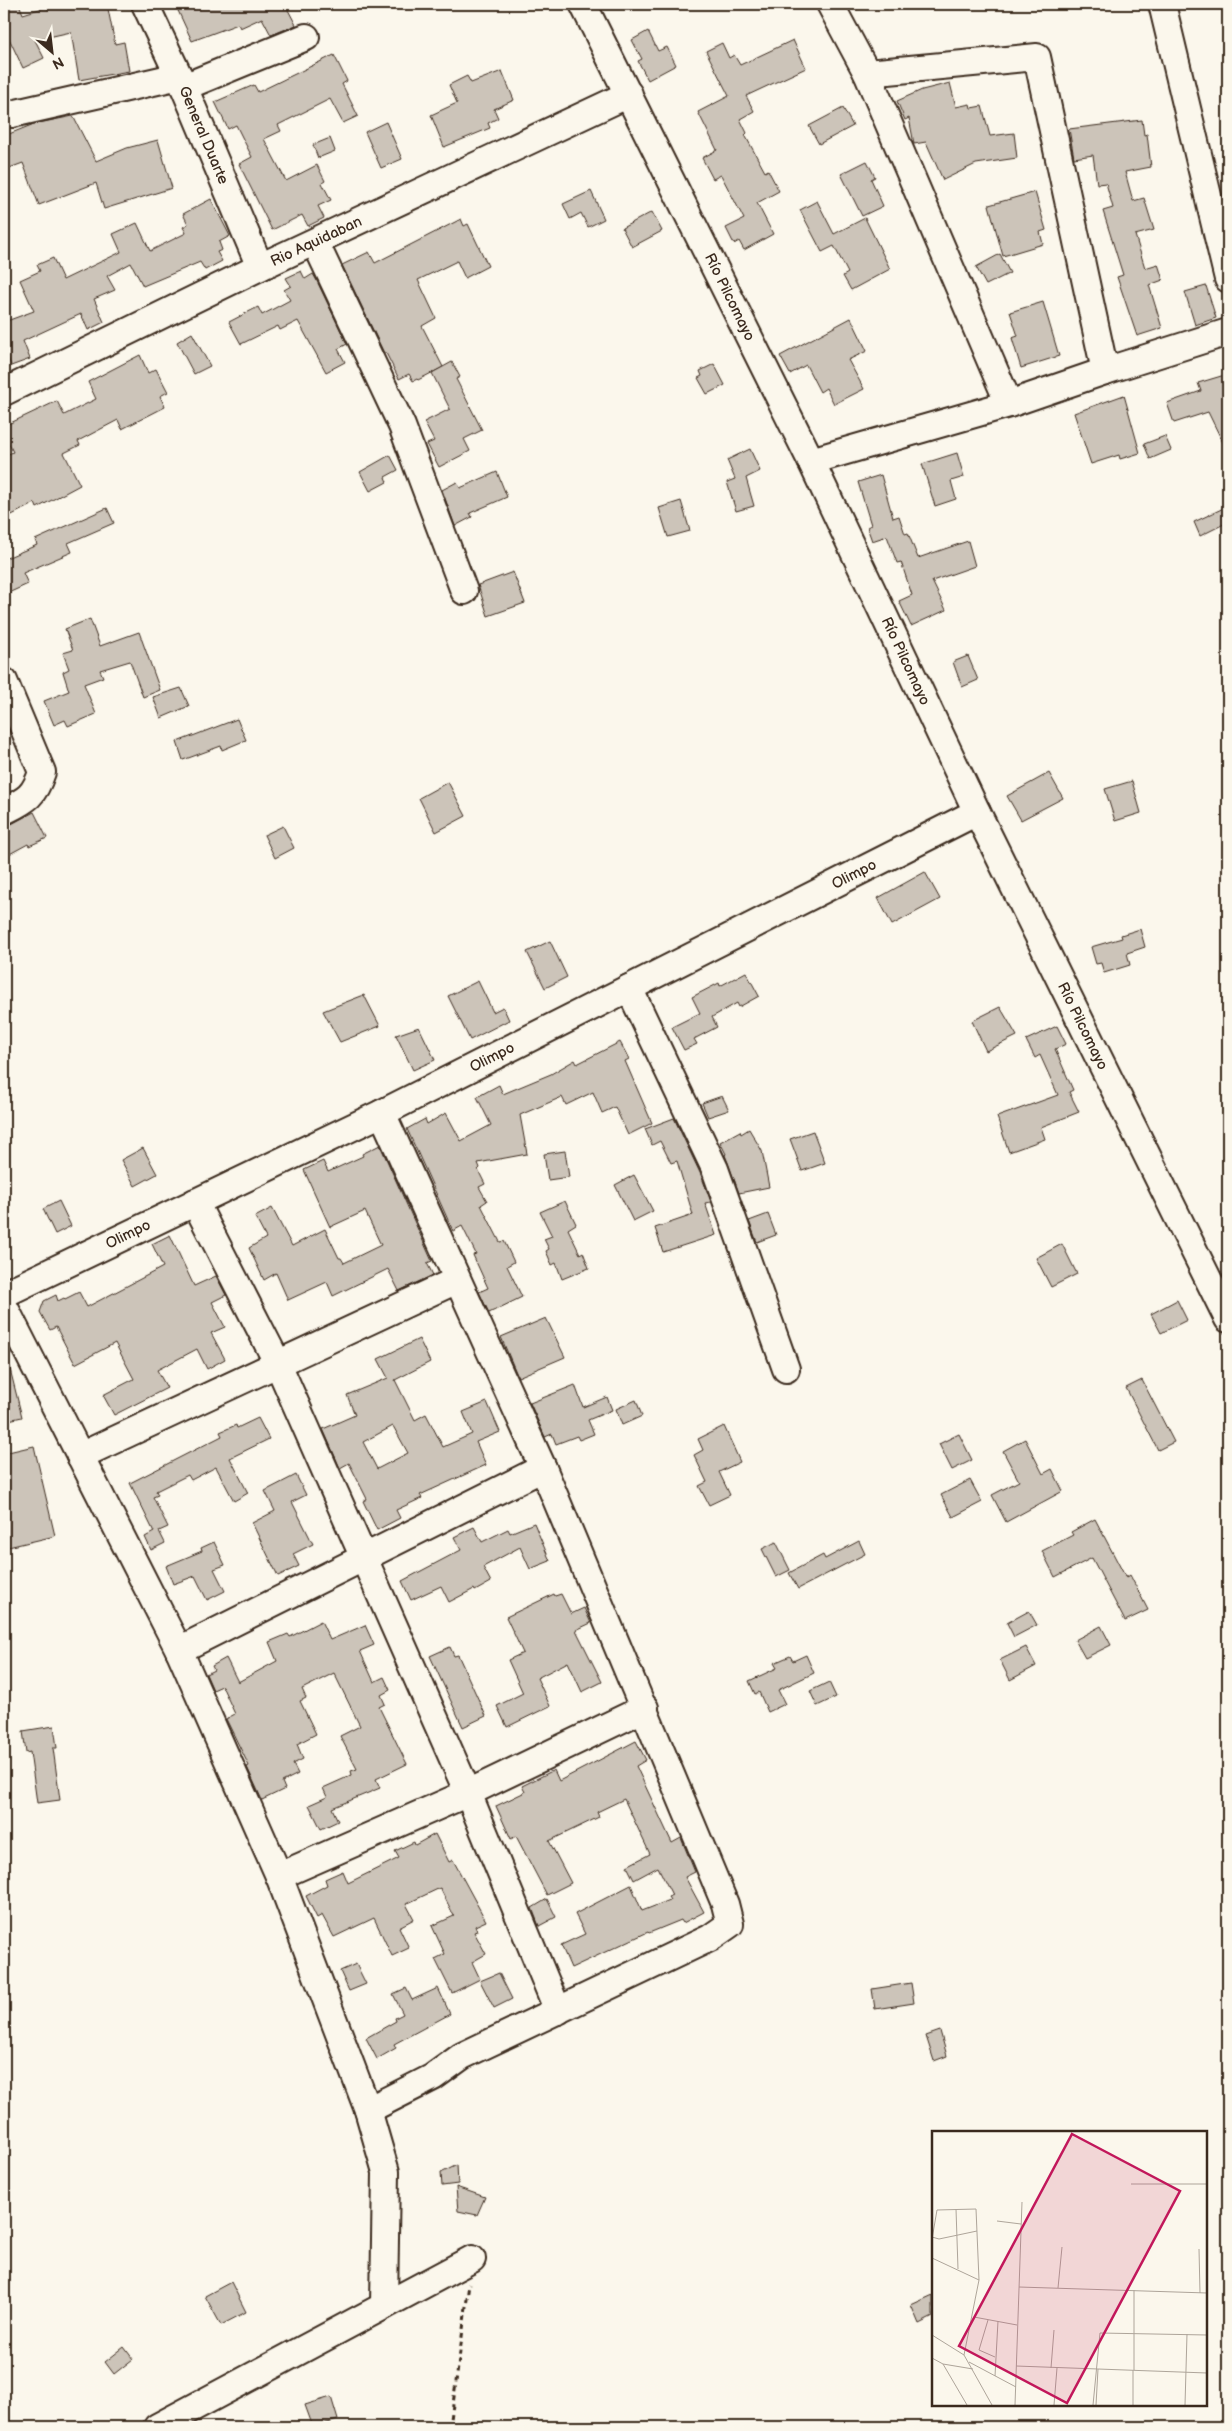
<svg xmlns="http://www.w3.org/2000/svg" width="1232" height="2431" font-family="'Balsamiq Sans',sans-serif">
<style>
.building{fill:#ccc4b9;stroke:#3b2a1e;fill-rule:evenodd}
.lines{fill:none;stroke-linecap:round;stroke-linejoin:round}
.minor-casing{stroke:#3b2a1e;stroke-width:30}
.path{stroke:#3b2a1e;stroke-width:3;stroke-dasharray:5 4;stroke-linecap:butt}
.minor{stroke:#fbf7ec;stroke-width:26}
.labels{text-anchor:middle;stroke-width:4;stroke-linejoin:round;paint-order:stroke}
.street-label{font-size:15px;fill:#3b2a1e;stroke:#fbf7ec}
.inset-road{fill:none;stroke:#aea59a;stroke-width:1}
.view{fill:#c2185b;fill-opacity:0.15;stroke:#c2185b;stroke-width:2.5}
.inset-edge{fill:none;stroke:#3b2a1e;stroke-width:2.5}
</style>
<rect width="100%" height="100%" fill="#fbf7ec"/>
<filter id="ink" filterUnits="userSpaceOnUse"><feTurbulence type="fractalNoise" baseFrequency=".02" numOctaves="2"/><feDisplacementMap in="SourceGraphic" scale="10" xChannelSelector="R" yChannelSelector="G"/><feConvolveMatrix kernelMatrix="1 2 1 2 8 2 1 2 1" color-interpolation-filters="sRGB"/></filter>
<g filter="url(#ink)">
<g class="building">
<polygon points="4,4 19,4 23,14 46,7 47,9 72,4 107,4 115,44 124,42 129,71 79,80 71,32 35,40 44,58 23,68 4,28"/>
<polygon points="175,4 291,4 286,6 296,25 271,35 262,18 240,28 238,24 192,41"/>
<polygon points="648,31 658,51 667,47 676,65 648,80 638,61 642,59 632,40"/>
<polygon points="793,40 806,68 746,96 754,111 740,119 747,133 745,135 765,172 768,170 779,191 757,203 773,234 744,250 739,241 734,244 726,228 744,219 721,175 713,179 702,158 717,150 698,112 729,96 706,51 722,43 729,58 734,55 740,65"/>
<polygon points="334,55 347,81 342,84 358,116 343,123 330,99 278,125 281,131 264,139 286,181 317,165 325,181 322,183 331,200 318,206 324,218 308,226 302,215 272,230 239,164 252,157 236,125 228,129 215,102 254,85 258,92"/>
<polygon points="502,71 514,100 494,109 498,118 488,123 490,128 444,147 431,115 457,103 449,85 467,76 471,83"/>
<polygon points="950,83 956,107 970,104 971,108 982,106 990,136 1014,133 1017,158 976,164 943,180 926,142 914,144 909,118 905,120 897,101 922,90"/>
<polygon points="843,108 853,126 819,144 809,126"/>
<polygon points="73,116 96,161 127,148 158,140 172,188 104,209 96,183 39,205 23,163 4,170 4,136 34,124"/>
<polygon points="1142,120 1144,135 1147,134 1151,167 1125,172 1133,201 1144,198 1154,230 1135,235 1145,268 1158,264 1163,280 1149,285 1162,328 1137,336 1117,277 1123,275 1103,211 1113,208 1106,183 1097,184 1093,155 1074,158 1069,129"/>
<polygon points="386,122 402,159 381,168 365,132"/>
<polygon points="330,138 335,151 318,158 313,145"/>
<polygon points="867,161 875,177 871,179 883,206 862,216 841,174"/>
<polygon points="591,191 604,219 588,227 581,213 570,219 563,204"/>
<polygon points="1035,192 1046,230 1040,232 1043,244 1003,256 989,205"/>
<polygon points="211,199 230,236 219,242 222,250 217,252 222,261 205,270 200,262 143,286 131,263 107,276 115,290 94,299 104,322 88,330 81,314 23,341 30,359 11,366 4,346 4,322 34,311 20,280 40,271 37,265 53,258 63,280 121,252 113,234 137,223 150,251 186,233 183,227 188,224 183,214"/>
<polygon points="817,201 834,234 865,218 890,269 851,290 843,276 848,273 834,246 822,252 800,210"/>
<polygon points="652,212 662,231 632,247 622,228"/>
<polygon points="461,219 464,226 468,224 488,266 465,278 457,261 418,280 436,318 422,326 443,367 418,380 417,379 413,381 409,374 399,379 386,353 384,353 342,265 369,252 375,263"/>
<polygon points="1000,254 1010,273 986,285 976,267"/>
<polygon points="301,271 305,279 313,274 316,279 347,344 338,349 345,362 326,372 298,321 280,330 278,326 241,344 229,322 258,307 262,315 290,300 284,290 291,286 286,278"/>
<polygon points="1206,286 1216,318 1195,325 1185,292"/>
<polygon points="1043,302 1059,356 1021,368 1012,338 1018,336 1010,312"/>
<polygon points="851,318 867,351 848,360 864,389 834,404 826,388 820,392 806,365 790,374 780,356"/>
<polygon points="192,333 210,366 194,374 177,342"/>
<polygon points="140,355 148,373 156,369 168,392 160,396 165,407 122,429 118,420 78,441 80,445 64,453 80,485 37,508 35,503 4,519 4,456 13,452 4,434 4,426 57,401 64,415 96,399 88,382"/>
<polygon points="452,362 460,377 456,379 482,430 464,439 470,451 439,467 427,444 434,441 424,422 450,409 432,373"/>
<polygon points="714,364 725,385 707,394 698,378 702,376 700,371"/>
<polygon points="1228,374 1228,453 1208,412 1174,423 1167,403 1201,391 1198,383"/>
<polygon points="1124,395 1140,453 1120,459 1119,455 1091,464 1074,413"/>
<polygon points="1165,436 1171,450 1150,459 1144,444"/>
<polygon points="750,449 760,471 746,478 754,506 736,511 727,482 735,479 727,460"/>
<polygon points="957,453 964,477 951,481 956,499 935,506 922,464"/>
<polygon points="390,455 398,470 385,477 387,482 370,491 360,472"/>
<polygon points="497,472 507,497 470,513 472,517 455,526 442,490 457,482 460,488"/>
<polygon points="881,475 893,518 899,516 905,534 908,533 918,558 968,541 975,566 932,581 946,610 911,626 899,601 912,595 901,562 897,563 887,536 872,541 867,527 871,525 858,482"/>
<polygon points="681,501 690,531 668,537 659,508"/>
<polygon points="1228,506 1228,522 1200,536 1194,522"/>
<polygon points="107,508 114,523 68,543 72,552 23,573 28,584 4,595 4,559 37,545 35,540"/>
<polygon points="513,572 525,603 488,616 478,585"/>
<polygon points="90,619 100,646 139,632 160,690 143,697 130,661 100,670 103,677 84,684 96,714 68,726 65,720 54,725 44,701 69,691 63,672 69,669 63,653 73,650 65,629"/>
<polygon points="968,656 978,680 962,687 953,662"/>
<polygon points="181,688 189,706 161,718 153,697"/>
<polygon points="237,719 246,740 222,750 221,746 183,760 177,742"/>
<polygon points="1049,773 1063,798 1021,820 1007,796"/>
<polygon points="1132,781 1141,813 1115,821 1105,789"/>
<polygon points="448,782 466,816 436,832 419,798"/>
<polygon points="34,812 47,838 29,846 28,844 4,857 4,828"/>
<polygon points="283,826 294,848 275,858 264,835"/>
<polygon points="925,872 940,899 892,925 878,898"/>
<polygon points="1140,929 1145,947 1127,953 1130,965 1104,973 1101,963 1096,964 1091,947 1122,938 1121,935"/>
<polygon points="550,941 567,977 545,988 527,952"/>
<polygon points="746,972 759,996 739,1007 737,1003 712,1017 717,1027 694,1039 697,1044 684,1050 672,1027 700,1013 692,997 719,983 720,986"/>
<polygon points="478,981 493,1012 503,1007 509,1020 470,1040 448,996"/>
<polygon points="364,995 380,1026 340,1042 323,1011"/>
<polygon points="1000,1007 1017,1036 986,1051 972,1021"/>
<polygon points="1057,1026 1066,1044 1055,1049 1073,1090 1069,1092 1079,1112 1041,1127 1045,1139 1009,1152 997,1117 1058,1095 1040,1055 1035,1058 1026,1040"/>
<polygon points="419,1027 435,1060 413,1070 396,1035"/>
<polygon points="620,1042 629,1059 625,1061 652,1123 628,1135 615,1107 602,1113 593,1092 566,1105 562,1097 520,1115 527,1154 478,1163 480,1168 478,1170 485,1184 479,1187 487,1201 481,1205 500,1242 504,1241 514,1262 507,1266 522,1297 489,1313 479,1292 488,1288 473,1255 476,1254 462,1226 453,1231 407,1129 425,1119 427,1124 446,1113 461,1141 491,1125 477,1097 499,1085 503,1094 551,1074 575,1060 577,1064"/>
<polygon points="722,1096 729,1110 708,1117 702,1103"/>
<polygon points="674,1118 701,1175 711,1202 705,1203 716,1235 663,1252 655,1228 693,1215 677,1161 671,1163 660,1141 652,1145 645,1129"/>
<polygon points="749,1129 762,1151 769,1187 739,1193 725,1155 726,1154 720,1142 740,1131 741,1134"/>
<polygon points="813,1131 825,1163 802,1171 790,1139"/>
<polygon points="380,1145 432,1261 427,1263 433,1275 399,1291 388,1269 333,1296 327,1282 288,1300 276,1273 264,1280 249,1248 266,1238 255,1217 272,1208 292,1246 325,1229 339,1258 341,1258 344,1263 381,1245 365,1211 330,1227 304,1170 323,1161 328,1172 363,1156 362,1154"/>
<polygon points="143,1148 157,1174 135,1186 121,1160"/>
<polygon points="565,1151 569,1177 548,1180 544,1154"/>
<polygon points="634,1175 653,1211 633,1221 615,1185"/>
<polygon points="59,1201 71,1226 55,1234 43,1209"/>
<polygon points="565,1201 576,1224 568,1229 580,1254 583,1252 589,1268 562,1279 556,1263 552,1265 546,1251 549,1249 544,1239 552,1236 540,1212"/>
<polygon points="768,1214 776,1235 757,1242 749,1221"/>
<polygon points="170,1235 194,1286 216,1276 226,1295 212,1302 225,1327 211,1333 225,1359 207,1369 197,1349 157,1370 167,1388 114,1415 103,1395 134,1379 115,1343 75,1364 56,1327 50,1330 40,1312 44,1301 56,1295 58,1301 64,1298 65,1299 79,1292 87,1307 163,1267 152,1244"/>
<polygon points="1062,1244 1077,1274 1051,1287 1036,1258"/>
<polygon points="1177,1300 1187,1320 1161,1333 1151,1314"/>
<polygon points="546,1318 565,1357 518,1377 501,1337"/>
<path d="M 419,1339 L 430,1362 L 395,1380 L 415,1420 L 426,1414 L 443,1447 L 472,1434 L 463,1412 L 487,1402 L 500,1432 L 476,1442 L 486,1465 L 420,1495 L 422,1498 L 396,1510 L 400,1518 L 377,1530 L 363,1501 L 367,1499 L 349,1463 L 340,1468 L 323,1429 L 355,1415 L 347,1395 L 388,1378 L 378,1359 ZM 393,1426 L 408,1453 L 377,1469 L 363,1442 Z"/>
<polygon points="9,1365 22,1417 4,1421 4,1366"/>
<polygon points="1142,1380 1174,1442 1158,1450 1126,1388"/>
<polygon points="575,1385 583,1407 607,1397 612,1410 588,1420 594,1434 579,1440 577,1436 556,1444 552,1434 545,1437 530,1403"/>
<polygon points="636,1400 642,1416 622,1425 616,1409"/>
<polygon points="258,1418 269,1439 230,1458 248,1493 234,1501 216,1467 191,1480 188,1475 156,1491 158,1495 153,1497 168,1527 159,1531 165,1543 151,1550 145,1537 154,1532 130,1483 222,1436 220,1432 236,1425 237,1428"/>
<polygon points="724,1426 740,1462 719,1472 730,1495 709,1505 699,1486 707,1482 694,1455 703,1450 698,1439"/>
<polygon points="959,1434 972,1460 952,1470 939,1444"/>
<polygon points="1025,1439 1043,1474 1052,1469 1063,1491 1006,1522 992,1495 1019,1481 1003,1451"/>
<polygon points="34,1446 55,1536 4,1548 4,1453"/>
<polygon points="296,1475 306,1495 292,1502 313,1544 293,1554 299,1566 278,1576 252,1523 275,1511 265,1491"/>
<polygon points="970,1480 982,1502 953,1517 941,1495"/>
<polygon points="1095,1519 1126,1578 1130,1575 1148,1610 1125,1621 1092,1558 1055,1577 1042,1551 1073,1535 1071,1532"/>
<polygon points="534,1523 550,1561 530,1569 520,1547 483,1567 491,1582 475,1591 474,1589 449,1602 441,1586 411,1600 402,1581 461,1550 454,1537 474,1527 482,1542 508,1529 510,1533"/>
<polygon points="859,1541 865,1554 798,1589 789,1573 823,1555 825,1559"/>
<polygon points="214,1542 225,1565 214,1569 225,1591 207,1600 195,1576 173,1584 166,1566 202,1551 201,1548"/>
<polygon points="776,1542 790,1570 776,1577 762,1549"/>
<polygon points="554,1594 555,1596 561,1594 571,1614 584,1608 591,1623 576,1630 602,1682 582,1692 568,1662 537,1678 550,1706 507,1727 497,1706 523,1693 508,1660 523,1653 506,1617"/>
<polygon points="1029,1611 1037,1625 1014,1637 1007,1623"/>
<polygon points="321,1621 330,1640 365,1625 374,1645 360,1651 374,1682 384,1677 390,1690 381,1695 385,1704 379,1707 407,1764 376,1779 380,1788 332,1808 338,1821 321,1829 309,1805 327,1797 323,1788 352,1775 351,1771 357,1769 340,1736 360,1726 334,1673 302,1689 306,1698 300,1701 316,1734 297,1744 303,1759 293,1764 298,1774 282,1782 285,1789 262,1800 247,1767 249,1766 226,1719 235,1714 222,1686 213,1690 206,1674 214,1670 212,1666 226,1658 238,1682 277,1661 269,1642 288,1634 290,1637"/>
<polygon points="1101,1626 1111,1645 1085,1658 1075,1640"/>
<polygon points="450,1647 454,1656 458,1655 486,1716 463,1727 430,1656"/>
<polygon points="1026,1647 1036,1666 1010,1680 1000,1660"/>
<polygon points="806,1655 814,1673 778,1690 785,1704 768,1712 759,1692 755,1694 749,1681 777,1668 774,1663 790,1656 793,1661"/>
<polygon points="829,1682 836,1697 817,1706 810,1691"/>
<polygon points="54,1726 57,1748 53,1748 60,1800 37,1803 30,1752 26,1753 23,1731"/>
<polygon points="636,1741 646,1760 636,1766 672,1843 681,1838 695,1872 685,1877 704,1912 683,1923 681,1920 649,1933 648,1932 571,1968 561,1945 585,1934 575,1914 631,1885 642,1911 670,1900 668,1897 672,1895 658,1867 634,1880 627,1866 650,1854 624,1799 597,1812 599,1817 549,1841 571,1883 547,1895 516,1836 511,1839 496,1806 525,1792 522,1786 554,1770 559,1781"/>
<polygon points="435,1834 449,1862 453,1860 486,1921 475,1926 477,1931 474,1932 486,1954 472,1962 480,1979 452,1993 435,1959 445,1954 432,1926 454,1916 440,1888 406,1904 414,1919 399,1927 409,1948 392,1956 374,1918 334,1937 322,1915 317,1918 306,1896 327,1885 325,1879 343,1871 348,1883 399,1858 395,1851 414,1842 415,1845"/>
<polygon points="547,1899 556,1917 539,1926 532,1908"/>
<polygon points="356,1964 366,1984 349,1991 340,1971"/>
<polygon points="499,1973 512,1999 494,2008 480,1981"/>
<polygon points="911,1983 914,2003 875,2009 872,1989"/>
<polygon points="406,1988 412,2000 438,1988 450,2014 394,2044 396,2048 377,2059 366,2038 396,2021 395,2018 403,2014 393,1994"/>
<polygon points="940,2031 947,2056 934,2061 926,2036"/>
<polygon points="457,2165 458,2184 442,2186 441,2173"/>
<polygon points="456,2187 485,2197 477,2215 458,2211"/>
<polygon points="231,2282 246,2312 221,2325 205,2296"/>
<polygon points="933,2295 933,2317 919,2324 911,2305"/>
<polygon points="124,2347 133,2359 114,2374 105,2362"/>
<polygon points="331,2397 338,2420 313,2427 305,2405"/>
</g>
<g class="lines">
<g class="minor-casing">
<g id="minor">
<polyline points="145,4 184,87 260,267"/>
<polyline points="583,4 811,461 977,812 1228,1319"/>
<polyline points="830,4 867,73 1009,404"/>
<polyline points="1162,4 1228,279"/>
<polyline points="867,73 1037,57 1105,371"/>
<polyline points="184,87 306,37"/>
<polyline points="12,114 179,76"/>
<polyline points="315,242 402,426 464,591"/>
<polyline points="4,392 260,267 629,94"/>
<polyline points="811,461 1009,404 1105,371 1228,332"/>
<path d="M 4,681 L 42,772 C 34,797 26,800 4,811"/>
<polyline points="629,988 715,1169 786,1369"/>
<polyline points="195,1202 278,1364 468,1793 558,2011"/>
<polyline points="4,1294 382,1113 977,812"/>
<polyline points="4,1306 179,1650 279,1876 368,2110 386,2172 384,2306"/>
<polyline points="80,1456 457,1280"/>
<polyline points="179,1650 543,1468"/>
<polyline points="279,1876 468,1793 645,1708"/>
<polyline points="368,2110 433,2077 462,2056 710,1938 730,1924 725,1904 543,1468 382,1113"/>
<polyline points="157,2427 472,2259"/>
</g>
</g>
<polyline class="path" points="450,2427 469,2284"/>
<use href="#minor" class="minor"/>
</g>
</g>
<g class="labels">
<g class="street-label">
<text transform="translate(204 135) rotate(67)" y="5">General Duarte</text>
<text transform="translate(316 241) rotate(-25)" y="5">Rio Aquidaban</text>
<text transform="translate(730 297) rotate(64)" y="5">Río Pilcomayo</text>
<text transform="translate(906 661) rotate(65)" y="5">Río Pilcomayo</text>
<text transform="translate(854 874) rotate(-27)" y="5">Olimpo</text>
<text transform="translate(1083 1026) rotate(64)" y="5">Río Pilcomayo</text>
<text transform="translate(492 1057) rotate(-27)" y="5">Olimpo</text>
<text transform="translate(128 1234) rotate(-26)" y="5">Olimpo</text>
</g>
</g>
<g transform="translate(932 2131)">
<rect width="275" height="275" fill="#fbf7ec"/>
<path class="inset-road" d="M 199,53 L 275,53M 24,78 L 26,138M 65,90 L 89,93M 0,106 L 7,108 L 45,100M 0,108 L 5,79 L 44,78 L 47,149 L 32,224M 267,118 L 268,162M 0,127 L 47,149M 87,156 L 275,162M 126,157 L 130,116M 202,159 L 202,239M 42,186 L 85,194M 56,189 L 47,219 L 63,226M 0,204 L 32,224 L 60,274M 0,227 L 11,233 L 41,238M 37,231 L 84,256M 11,233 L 35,274M 84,235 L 275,242M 119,237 L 122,199M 201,239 L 201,274M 63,245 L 66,190M 83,274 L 90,71M 122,274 L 125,237M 161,274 L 168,202 L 275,204M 164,274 L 166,238M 253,274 L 255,203"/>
<path class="view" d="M 140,3 L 248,60 L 135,272 L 27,215 Z"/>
<rect width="275" height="275" class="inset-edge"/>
</g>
<rect width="1232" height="2431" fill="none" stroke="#fbf7ec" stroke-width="20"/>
<rect x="10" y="10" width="1212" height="2411" fill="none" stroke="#3b2a1e" stroke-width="2" filter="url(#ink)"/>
<g transform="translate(52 52) rotate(152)" stroke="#fbf7ec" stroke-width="4" paint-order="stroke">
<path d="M0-4L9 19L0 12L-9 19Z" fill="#3b2a1e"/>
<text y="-8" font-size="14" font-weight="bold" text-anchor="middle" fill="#3b2a1e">N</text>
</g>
</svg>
